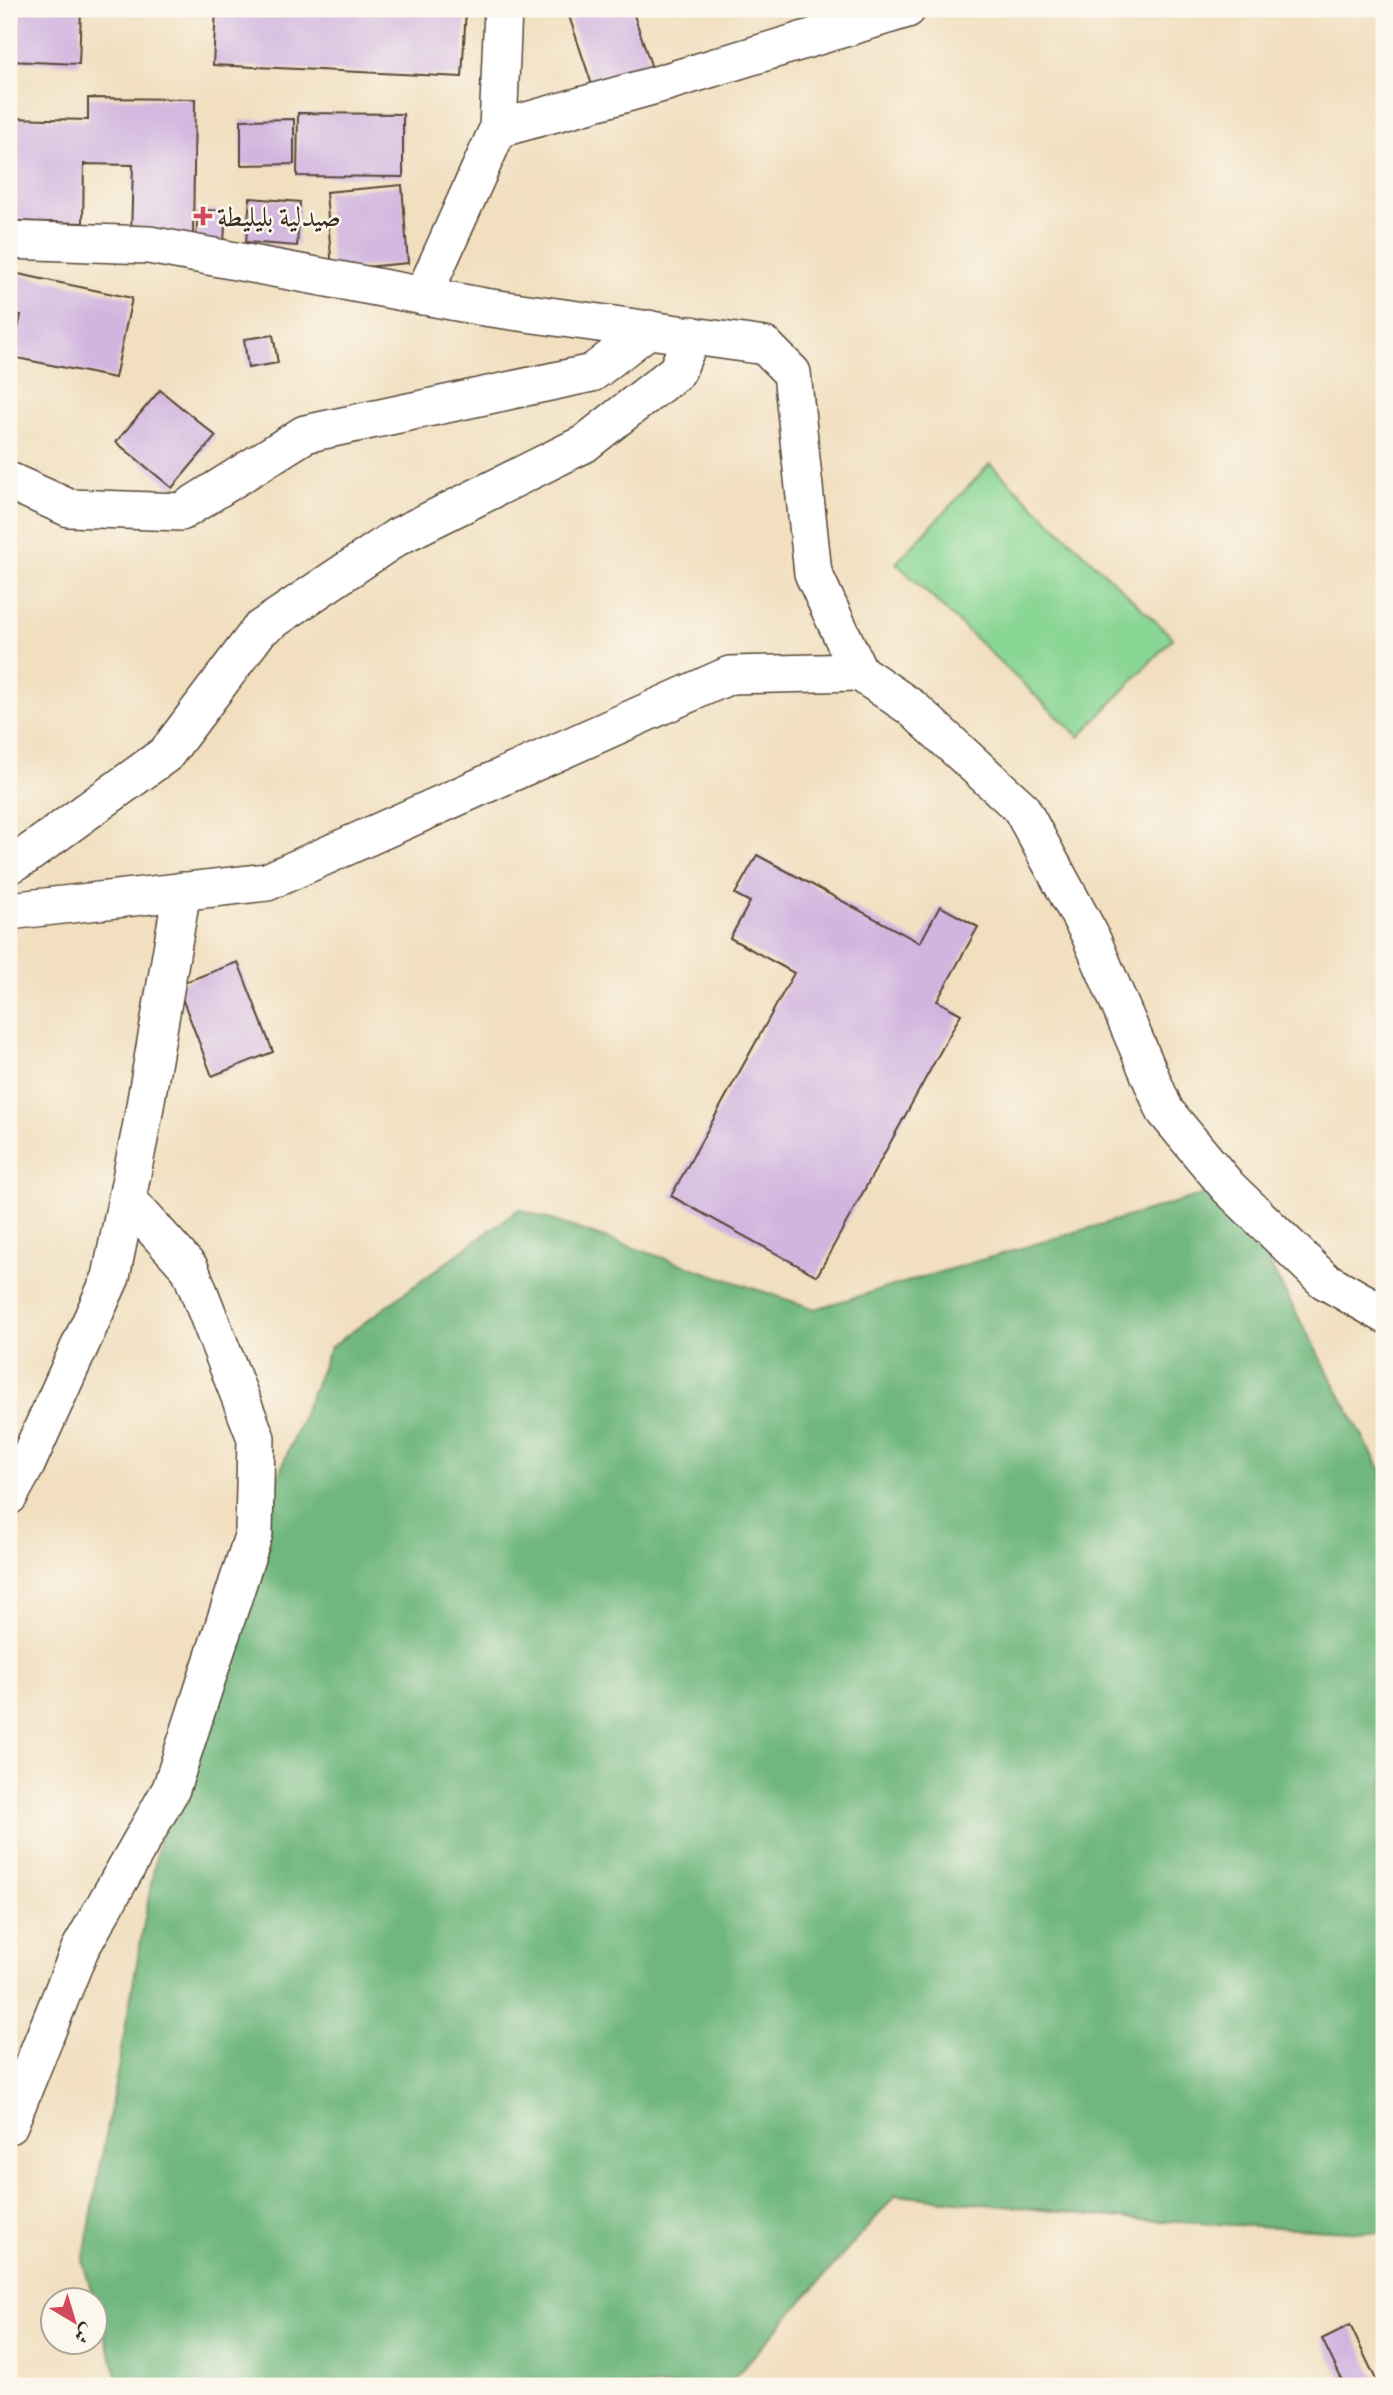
<svg xmlns="http://www.w3.org/2000/svg" width="1393" height="2395" font-family="'IM FELL DW Pica',Amiri,serif">
<style>
.green{fill:#8ad694;stroke:#628059;stroke-width:2}
.forest{fill:#6fb77e;stroke:#55704e;stroke-width:2}
.building{fill:#d1b5df}
.lines{fill:none;stroke-linecap:round;stroke-linejoin:round}
.street-casing{stroke:#564536;stroke-width:40}
.street{stroke:#fff;stroke-width:37}
.poi-dot{fill:#d1495b;stroke:#fbf7ec;stroke-width:2.5}
.labels{text-anchor:middle;stroke-width:5;stroke-linejoin:round;paint-order:stroke}
.poi-label{font-size:28px;fill:#3b2a1e;stroke:#fbf7ec;text-anchor:start}
</style>
<rect width="100%" height="100%" fill="#fbf7ec"/>
<filter id="ink" filterUnits="userSpaceOnUse"><feTurbulence type="fractalNoise" baseFrequency=".0143" numOctaves="2"/><feDisplacementMap in="SourceGraphic" scale="14" xChannelSelector="R" yChannelSelector="G"/><feConvolveMatrix kernelMatrix="1 2 1 2 8 2 1 2 1" color-interpolation-filters="sRGB"/></filter>
<filter id="wash" filterUnits="userSpaceOnUse"><feTurbulence type="fractalNoise" baseFrequency=".00686" numOctaves="4" result="noise"/><feDisplacementMap in="SourceGraphic" scale="28" xChannelSelector="R" yChannelSelector="G"/><feGaussianBlur stdDeviation="1.57" result="paint"/><feColorMatrix in="noise" values="0 0 0 0 0 0 0 0 0 0 0 0 0 0 0 0 0 1.4 0 .05"/><feComposite in="paint" operator="in"/></filter>
<g filter="url(#wash)">
<rect width="100%" height="100%" fill="#f1dfbf"/>
<polygon class="green" points="990,464 1173,638 1079,737 896,563"/>
<polygon class="forest" points="1228,1187 1384,1476 1384,2233 1142,2220 896,2195 727,2386 120,2386 83,2263 181,1717 330,1348 519,1209 815,1309"/>
<g id="blocks">
<g class="building">
<polygon points="9,9 81,9 79,64 9,61"/>
<polygon points="216,9 466,9 462,77 213,65"/>
<polygon points="571,9 632,9 656,80 597,100 567,10"/>
<polygon points="88,98 195,99 193,238 131,237 133,165 84,164 83,223 9,221 9,118 88,120"/>
<polygon points="298,113 403,114 403,177 297,176"/>
<polygon points="294,119 294,164 241,165 241,120"/>
<polygon points="402,185 408,263 332,270 326,192"/>
<polygon points="250,198 300,202 297,246 246,242"/>
<polygon points="198,210 226,211 224,242 196,241"/>
<polygon points="9,272 132,298 115,378 12,357 21,315 9,313"/>
<polygon points="273,335 278,363 248,368 244,339"/>
<polygon points="160,390 216,436 172,488 116,442"/>
<polygon points="757,855 920,943 940,906 978,927 937,1001 961,1014 817,1276 671,1196 794,973 730,938 750,902 735,894"/>
<polygon points="238,962 273,1052 212,1076 177,985"/>
<polygon points="1350,2325 1379,2386 1345,2386 1322,2339"/>
</g>
</g>
</g>
<g filter="url(#ink)">
<use href="#blocks" fill-opacity="0" stroke="#564536" stroke-width="2"/>
<g class="lines">
<g class="street-casing">
<g id="street">
<polyline points="498,129 663,83 907,9"/>
<polyline points="9,240 149,245 484,307 765,346 792,373 813,573 859,672 912,708 1021,808 1090,935 1165,1111 1228,1187 1324,1280 1384,1314"/>
<polyline points="423,296 498,129 503,9"/>
<polyline points="9,481 69,508 181,512 305,434 592,373 649,329"/>
<polyline points="9,865 24,857 166,754 260,629 397,537 584,444 677,371 692,335"/>
<polyline points="9,911 267,882 730,675 859,672"/>
<polyline points="9,1496 26,1465 111,1277 141,1129 182,891"/>
<polyline points="9,2125 80,1949 171,1789 254,1533 256,1438 190,1269 127,1199"/>
</g>
</g>
<use href="#street" class="street"/>
</g>
</g>
<path class="poi-dot" d="M199.5 205.5h7v7h7v7h-7v7h-7v-7h-7v-7h7z"/>
<g class="labels">
<g class="poi-label">
<text x="217" y="226">صيدلية بليليطة</text>
</g>
</g>
<rect width="1393" height="2395" fill="none" stroke="#fbf7ec" stroke-width="35"/>
<g transform="translate(74 2321) rotate(142)"><circle r="33" fill="#fbf7ec" stroke="#aea59a" stroke-width="2"/>
<path d="M0-5L12 26L0 18L-12 26Z" fill="#d1495b"/>
<text y="-10" font-size="19" font-weight="bold" text-anchor="middle" fill="#3b2a1e">ش</text>
</g>
</svg>
